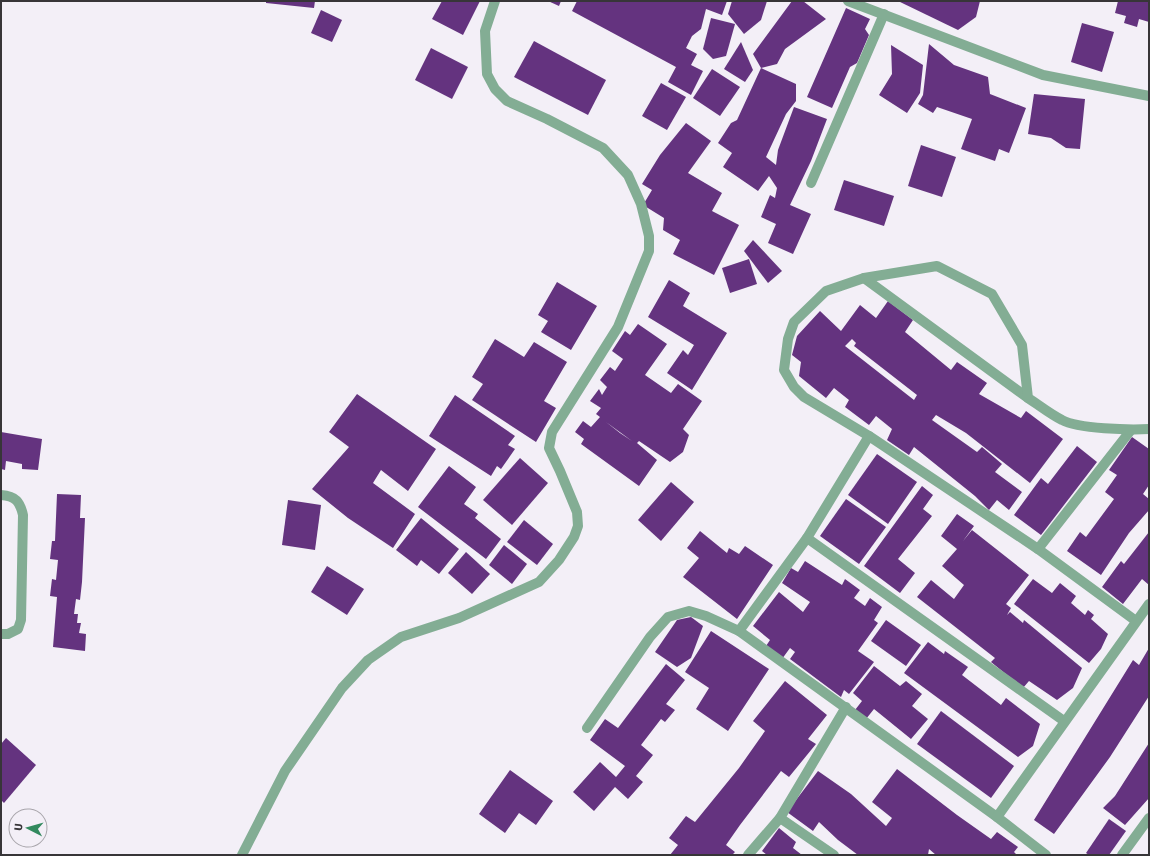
<svg xmlns="http://www.w3.org/2000/svg" width="1150" height="856" font-family="'Fira Sans',sans-serif">
<style>
.building{fill:#64337f;fill-rule:evenodd}
.lines{fill:none;stroke-linecap:round;stroke-linejoin:round}
.minor{stroke:#83ad94;stroke-width:10}
.tertiary{stroke:#83ad94;stroke-width:10}
</style>
<rect width="100%" height="100%" fill="#f3eff7"/>
<g class="building">
<polygon points="266,1 315,1 314,8 266,3"/>
<polygon points="442,1 480,1 463,35 432,19"/>
<polygon points="548,1 561,1 559,6"/>
<polygon points="577,1 727,1 722,15 706,9 701,29 692,36 686,48 697,54 691,65 703,71 691,95 668,82 676,67 572,11"/>
<polygon points="732,1 767,1 761,20 744,34 728,14"/>
<polygon points="792,1 803,1 826,19 785,49 777,64 761,68 753,54"/>
<polygon points="898,1 980,1 976,17 958,30"/>
<polygon points="1118,1 1149,1 1149,22 1139,19 1137,27 1124,23 1126,16 1115,13"/>
<polygon points="846,8 870,19 865,29 869,35 857,63 850,67 832,108 807,97"/>
<polygon points="321,10 342,20 332,42 311,33"/>
<polygon points="711,18 735,24 726,56 713,59 703,49"/>
<polygon points="1082,23 1114,32 1102,72 1071,62"/>
<polygon points="534,41 606,80 588,115 514,77"/>
<polygon points="741,42 753,70 745,82 724,69"/>
<polygon points="929,44 954,65 988,77 990,94 1026,108 1009,153 999,149 995,161 961,149 972,119 937,107 933,113 918,104 923,95"/>
<polygon points="891,45 923,65 920,93 907,113 879,95 892,74"/>
<polygon points="431,48 468,67 452,99 415,80"/>
<polygon points="761,68 796,84 796,101 786,114 766,157 776,165 778,150 794,107 827,119 811,161 790,205 811,214 793,254 768,243 776,224 761,217 770,195 775,198 777,188 769,176 758,191 723,167 732,153 718,143 731,123 737,120"/>
<polygon points="712,69 740,87 720,116 693,98"/>
<polygon points="661,83 686,97 667,130 642,116"/>
<polygon points="1034,94 1085,99 1080,149 1066,148 1051,138 1028,134"/>
<polygon points="686,123 711,141 688,173 722,193 712,211 739,225 714,275 673,254 680,240 663,230 664,218 643,205 652,190 642,184 660,155"/>
<polygon points="921,145 956,157 942,197 908,186"/>
<polygon points="844,180 894,196 884,226 834,210"/>
<polygon points="753,240 782,271 768,283 744,251"/>
<polygon points="749,259 757,284 730,293 722,268"/>
<polygon points="669,280 690,293 683,306 727,333 692,390 667,373 683,350 688,355 694,345 648,317"/>
<polygon points="557,282 597,306 571,350 541,332 548,321 538,315"/>
<path d="M 888,301 L 913,320 L 905,332 L 951,370 L 957,362 L 987,383 L 979,394 L 1021,418 L 1026,411 L 1063,439 L 1030,483 L 966,433 L 936,415 L 932,420 L 977,452 L 982,447 L 1002,464 L 995,472 L 1022,492 L 1009,510 L 997,500 L 989,510 L 975,496 L 914,447 L 909,455 L 887,440 L 892,429 L 876,416 L 869,425 L 845,407 L 849,400 L 834,388 L 826,398 L 799,376 L 801,362 L 792,355 L 797,336 L 820,311 L 841,331 L 860,305 L 876,318 ZM 852,339 L 856,343 L 854,346 L 917,395 L 914,400 L 845,346 Z"/>
<path d="M 638,324 L 667,344 L 645,375 L 671,393 L 678,384 L 702,401 L 683,429 L 689,435 L 683,452 L 670,462 L 639,441 L 637,443 L 657,460 L 639,486 L 581,444 L 584,439 L 575,432 L 583,421 L 591,427 L 600,417 L 596,414 L 601,408 L 590,401 L 599,389 L 602,395 L 607,387 L 600,380 L 610,367 L 615,371 L 623,359 L 612,351 L 625,331 L 630,335 ZM 606,422 L 632,441 L 620,433 Z"/>
<polygon points="495,339 524,357 534,342 567,362 544,401 556,408 536,442 472,400 483,384 472,377"/>
<polygon points="357,394 436,449 408,491 381,470 373,483 415,514 393,548 348,518 312,489 349,447 329,432"/>
<polygon points="455,395 515,436 508,445 515,449 501,469 497,466 491,476 429,436"/>
<polygon points="1,432 42,439 38,470 22,469 22,464 6,461 5,470 1,469"/>
<polygon points="1132,437 1149,449 1149,485 1143,494 1149,499 1149,510 1129,533 1101,575 1067,551 1080,532 1086,537 1114,499 1105,492 1117,475 1109,470"/>
<polygon points="1077,446 1097,462 1041,535 1014,515 1041,478 1048,484"/>
<polygon points="877,454 917,482 888,524 848,495"/>
<polygon points="520,458 548,483 512,525 483,500"/>
<polygon points="449,466 476,487 464,504 478,514 475,518 501,539 486,559 418,507"/>
<polygon points="671,482 694,502 661,541 638,520"/>
<polygon points="922,486 933,495 923,509 932,516 898,559 915,573 900,593 864,566"/>
<polygon points="57,494 81,495 80,518 85,518 82,582 80,600 76,599 74,614 78,614 77,623 81,623 79,633 86,634 85,651 53,647 57,597 50,596 52,579 56,580 58,560 50,559 52,541 55,541"/>
<polygon points="846,499 886,527 859,564 820,536"/>
<polygon points="288,500 321,505 315,550 282,545"/>
<polygon points="957,514 974,526 963,541 972,530 1029,575 1006,604 1011,608 1007,615 1010,612 1023,623 1024,620 1082,668 1073,688 1057,700 1029,681 1023,688 991,662 995,658 917,597 931,580 954,599 964,585 942,566 957,549 941,536"/>
<polygon points="421,518 459,549 439,574 421,560 417,566 396,550"/>
<polygon points="524,520 553,544 537,565 507,542"/>
<polygon points="700,531 727,553 729,548 739,554 745,546 773,565 737,619 683,577 699,558 687,548"/>
<polygon points="1149,532 1149,585 1142,579 1123,604 1102,587 1121,561 1124,564"/>
<polygon points="504,545 527,564 512,584 489,565"/>
<polygon points="466,552 490,574 472,594 448,573"/>
<polygon points="805,561 842,585 845,579 860,590 854,598 865,606 870,598 882,607 874,620 878,623 858,651 874,662 849,694 844,690 841,697 790,659 795,652 790,648 782,659 766,646 770,640 753,626 779,592 803,612 810,602 782,583 791,568 798,572"/>
<polygon points="327,566 364,589 347,615 311,592"/>
<polygon points="1033,579 1052,593 1060,583 1076,596 1071,603 1085,615 1088,610 1094,615 1091,619 1108,634 1101,649 1089,663 1014,604"/>
<polygon points="691,617 703,626 691,658 677,667 655,652 677,620"/>
<polygon points="886,620 921,645 906,666 871,641"/>
<polygon points="711,631 769,669 728,731 696,709 709,688 685,672"/>
<polygon points="928,642 944,654 945,651 968,667 962,675 1001,705 1006,698 1040,724 1033,746 1018,757 904,673"/>
<polygon points="1149,648 1149,696 1110,757 1054,834 1034,820 1133,660 1139,665"/>
<polygon points="666,664 685,680 666,704 675,710 665,722 661,719 641,745 653,755 636,776 643,782 628,799 615,787 594,811 573,792 600,762 616,777 625,766 590,740 605,719 618,728"/>
<polygon points="874,666 900,686 906,681 922,694 912,706 928,719 911,739 874,709 866,719 855,710 862,701 853,693"/>
<polygon points="785,681 827,715 808,739 816,744 789,777 781,771 740,825 726,845 735,852 732,855 670,855 678,845 669,838 686,816 695,822 739,768 765,731 753,721"/>
<polygon points="941,711 1014,766 991,798 917,744"/>
<polygon points="6,738 36,765 4,803 1,800 1,744"/>
<polygon points="1149,743 1149,798 1125,825 1103,808 1115,796"/>
<polygon points="897,769 957,815 991,839 997,832 1018,847 1014,852 1017,855 936,855 929,849 928,855 858,855 838,840 819,822 813,831 787,812 818,771 851,794 886,826 892,818 872,802"/>
<polygon points="510,770 553,801 536,825 519,813 505,833 479,814"/>
<polygon points="1109,819 1126,831 1109,855 1089,855 1086,853"/>
<polygon points="779,828 796,842 793,848 802,855 767,855 762,851"/>
</g>
<g class="lines">
<g class="minor">
<polyline points="811,183 884,14"/>
<polyline points="864,278 1028,398"/>
<polyline points="869,436 807,538 1064,721"/>
<path d="M 1,495 C 16,496 20,502 23,515 L 21,620 L 18,629 L 8,634 L 1,634"/>
<polyline points="1038,549 1131,430"/>
<path d="M 1136,621 L 1038,549 L 869,436 L 804,397 L 794,387 L 784,370 L 788,339 L 794,322 L 826,291 L 864,278 L 937,266 L 992,294 L 1022,345 L 1028,398 C 1039,405 1050,414 1062,420 C 1078,429 1130,430 1149,429"/>
<polyline points="739,631 807,538"/>
<polyline points="587,728 650,637 668,617 689,611 706,616 739,631 997,817"/>
<polyline points="780,818 834,855"/>
<polyline points="242,855 285,771 342,688 368,660 401,637 459,618 539,582 559,560 574,537 578,526 577,512 560,471 549,448 552,432 618,327 649,251 649,236 641,204 628,175 603,148 547,119 507,101 495,89 487,74 485,31 495,1"/>
<polyline points="748,855 780,818 846,707"/>
<polyline points="1046,855 997,817 1149,604"/>
<polyline points="1122,855 1149,818"/>
</g>
<polyline class="tertiary" points="848,1 1043,75 1149,96"/>
</g>
<rect width="1150" height="856" fill="none" stroke="#373538" stroke-width="4"/>
<g transform="translate(28 828) rotate(276)"><circle r="19" fill="#f3eff7" stroke="#a8a5ab"/>
<path d="M0-3L7 15L0 10L-7 15Z" fill="#32895e"/>
<text y="-6" font-size="11" font-weight="bold" text-anchor="middle" fill="#373538">U</text>
</g>
</svg>
